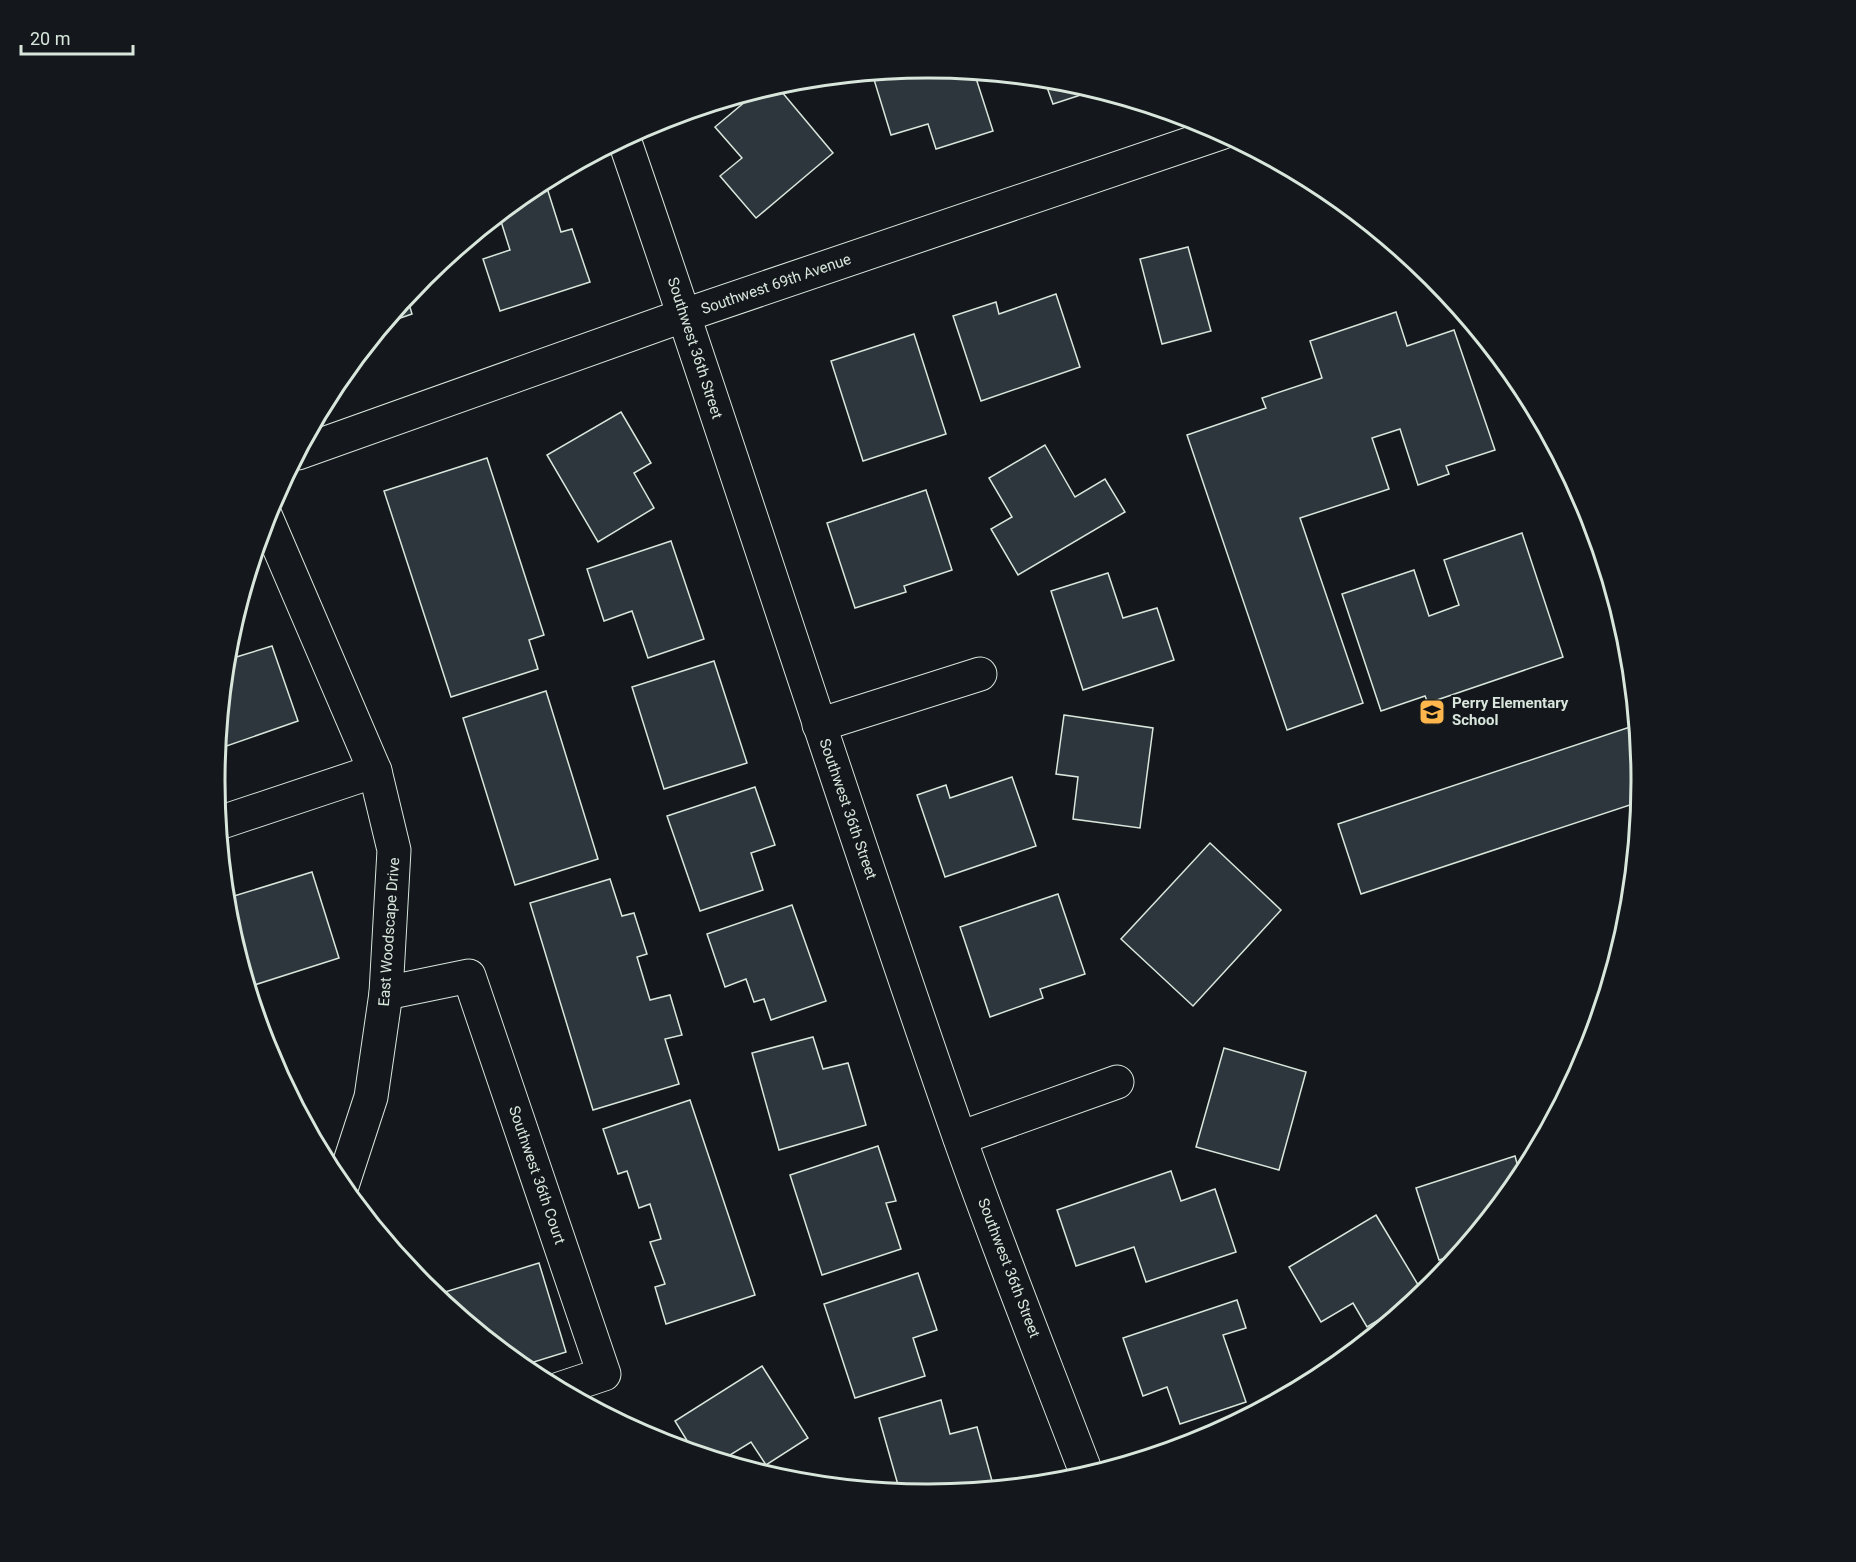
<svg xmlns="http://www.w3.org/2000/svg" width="1856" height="1562" font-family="Roboto,sans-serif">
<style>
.building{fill:#2c363c;stroke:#d8e6dc;stroke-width:1.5}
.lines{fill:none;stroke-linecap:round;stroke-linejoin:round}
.street-casing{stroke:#d8e6dc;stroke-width:35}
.street{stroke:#14181c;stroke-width:33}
.labels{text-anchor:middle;stroke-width:4.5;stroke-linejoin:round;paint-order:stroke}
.street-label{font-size:15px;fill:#d8e6dc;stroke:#14181c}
.poi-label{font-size:15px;font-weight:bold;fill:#d8e6dc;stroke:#14181c;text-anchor:start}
.rim{fill:none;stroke:#d8e6dc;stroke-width:3}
</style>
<rect width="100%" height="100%" fill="#14181c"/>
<g class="building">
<polygon points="928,68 974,72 993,131 936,149 928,124 891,135 872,73"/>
<polygon points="1044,79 1068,81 1096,90 1053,104"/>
<polygon points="776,85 833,153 756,218 720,176 742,158 715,127 758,91"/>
<polygon points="547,188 561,232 572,229 590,282 500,311 483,259 510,250 499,215 522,195"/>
<polygon points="1188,247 1211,331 1162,344 1140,259"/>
<polygon points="1056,294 1080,367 981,401 953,316 996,302 999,314"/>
<polygon points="407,297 412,314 386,323"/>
<polygon points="1396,312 1407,346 1454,330 1495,450 1446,466 1449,474 1418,485 1400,429 1372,438 1389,489 1300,518 1363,703 1287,730 1187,435 1266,408 1262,398 1322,378 1310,341"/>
<polygon points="914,334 946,434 863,461 831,361"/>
<polygon points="621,412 651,463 634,473 654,508 598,542 547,455"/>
<polygon points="1045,445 1075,497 1105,479 1125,512 1018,575 991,529 1012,517 989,478"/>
<polygon points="487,458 544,635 529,640 538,669 451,697 384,491"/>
<polygon points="926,490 952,570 904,586 906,592 855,608 827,523"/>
<polygon points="1588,511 1624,630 1621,631 1580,514"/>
<polygon points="1522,533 1563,657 1428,703 1425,696 1381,711 1342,594 1414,570 1429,616 1459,605 1444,560"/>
<polygon points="671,541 704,639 648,658 632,611 604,621 587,569"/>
<polygon points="1108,573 1123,618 1157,608 1174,660 1083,690 1051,591"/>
<polygon points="228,643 233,658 272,646 298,721 218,749"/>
<polygon points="714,661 747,763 664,789 632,687"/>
<polygon points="546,691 598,859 515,885 463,718"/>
<polygon points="1064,715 1153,728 1140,828 1073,819 1078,777 1056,774"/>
<polygon points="1636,725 1641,781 1639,802 1361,894 1338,824"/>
<polygon points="1012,777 1036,846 945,877 917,795 946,785 950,798"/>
<polygon points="755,787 775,845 751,853 763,890 700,911 667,816"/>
<polygon points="1210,843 1281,910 1193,1006 1121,939"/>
<polygon points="312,872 339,958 248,987 228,920 227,907 236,904 234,896"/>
<polygon points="610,879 622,916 634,913 647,954 637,957 650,1000 670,995 682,1035 665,1039 679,1084 593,1110 530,903"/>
<polygon points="1058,894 1085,974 1040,989 1043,998 990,1017 960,927"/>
<polygon points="792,905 826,1001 771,1020 764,999 754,1002 746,979 725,987 707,934"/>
<polygon points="813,1037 823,1069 848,1063 866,1125 779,1150 752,1053"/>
<polygon points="1224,1048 1306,1072 1279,1170 1196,1147"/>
<polygon points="279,1050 299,1111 269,1054"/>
<polygon points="690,1100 755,1295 666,1324 655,1287 665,1284 650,1242 661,1239 650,1204 639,1208 627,1171 618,1174 603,1129"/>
<polygon points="878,1146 896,1201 886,1203 901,1249 822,1275 790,1175"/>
<polygon points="1515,1156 1521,1178 1459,1254 1439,1260 1416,1188"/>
<polygon points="1171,1171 1181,1201 1215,1189 1236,1252 1146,1282 1134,1247 1076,1266 1057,1210"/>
<polygon points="1376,1215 1423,1293 1367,1327 1353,1303 1321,1322 1289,1267"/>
<polygon points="539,1263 566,1352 521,1366 435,1295"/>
<polygon points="918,1273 937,1330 913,1338 925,1376 855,1398 824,1304"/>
<polygon points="1237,1300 1246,1328 1223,1335 1246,1402 1180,1424 1167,1387 1143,1396 1123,1338"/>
<polygon points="762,1366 808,1438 766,1465 751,1442 722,1460 694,1452 675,1421"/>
<polygon points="941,1400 950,1434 977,1427 994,1488 928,1494 900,1492 879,1418"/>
</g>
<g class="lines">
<g class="street-casing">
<g id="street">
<path d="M 624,139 C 738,470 843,805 959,1136 C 999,1250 1044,1362 1087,1475"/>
<polyline points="298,453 685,315 1221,133"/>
<polyline points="266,517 375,771 394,850 386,993 371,1097 342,1186"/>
<polyline points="819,725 980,674"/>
<polyline points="219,823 375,771"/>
<polyline points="386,993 469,976 604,1374 559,1389"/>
<polyline points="960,1138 1117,1082"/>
</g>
</g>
<use href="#street" class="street"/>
</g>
<defs>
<g id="school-square" transform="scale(1.35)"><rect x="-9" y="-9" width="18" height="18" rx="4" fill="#ffb74d" stroke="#14181c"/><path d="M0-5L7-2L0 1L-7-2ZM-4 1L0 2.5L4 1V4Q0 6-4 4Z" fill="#111"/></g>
</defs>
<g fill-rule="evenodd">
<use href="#school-square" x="1432" y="712"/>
</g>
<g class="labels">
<g class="street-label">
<text transform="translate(776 284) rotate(-19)" y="5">Southwest 69th Avenue</text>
<text transform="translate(695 348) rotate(72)" y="5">Southwest 36th Street</text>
<text transform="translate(848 809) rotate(71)" y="5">Southwest 36th Street</text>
<text transform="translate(389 932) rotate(-86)" y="5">East Woodscape Drive</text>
<text transform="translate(537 1175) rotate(71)" y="5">Southwest 36th Court</text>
<text transform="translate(1009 1268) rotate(69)" y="5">Southwest 36th Street</text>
</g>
<g class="poi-label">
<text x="1452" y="708">Perry Elementary<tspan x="1452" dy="17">School</tspan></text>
</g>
</g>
<path d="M0 0H1856V1562H0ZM225 781a703 703 0 1 1 1406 0a703 703 0 1 1-1406 0Z" fill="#14181c" fill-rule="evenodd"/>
<path class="rim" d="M225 781a703 703 0 1 1 1406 0a703 703 0 1 1-1406 0Z"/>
<path d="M21 45v9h112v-9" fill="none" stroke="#d8e6dc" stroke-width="3"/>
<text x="30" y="45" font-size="18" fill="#d8e6dc" stroke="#14181c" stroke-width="4.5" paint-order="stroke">20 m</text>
</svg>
